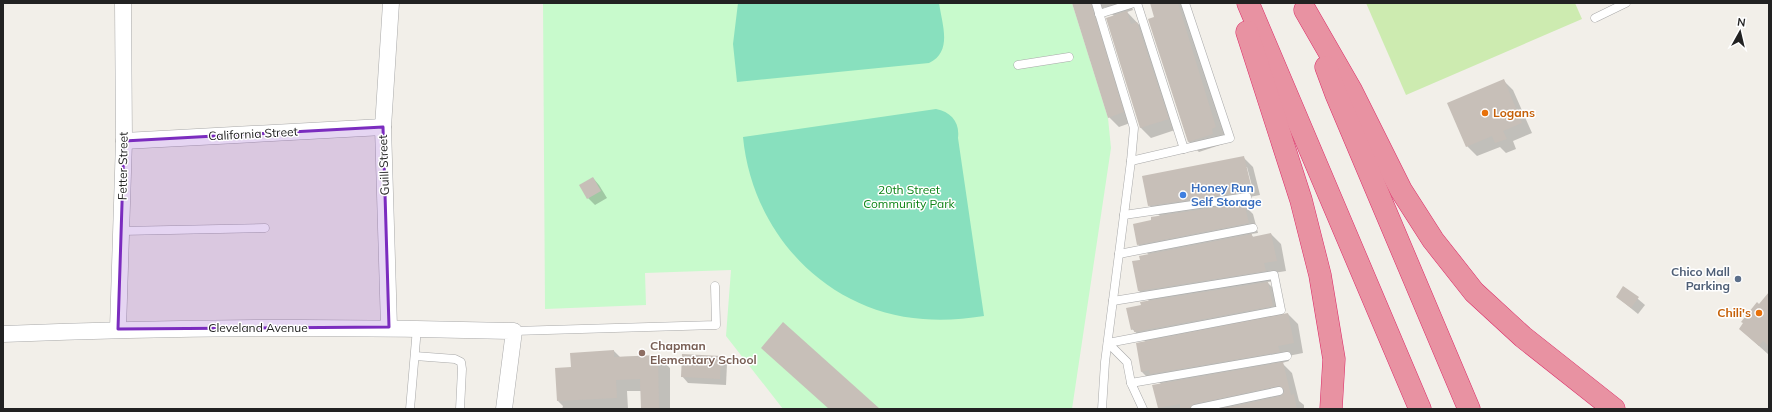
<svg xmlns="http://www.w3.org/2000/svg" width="1772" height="412" font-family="Mulish,sans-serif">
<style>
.grass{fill:#cdebb0}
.park{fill:#c8facc}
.pitch{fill:#88e0be}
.shadow{fill:#0003;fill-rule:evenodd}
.building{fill:#c7bfb8}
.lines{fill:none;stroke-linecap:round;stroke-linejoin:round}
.lane-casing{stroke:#a9a9a9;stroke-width:9}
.street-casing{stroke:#a9a9a9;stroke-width:17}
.highway-casing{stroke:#dc2a67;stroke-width:23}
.lane{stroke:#fff;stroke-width:8}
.street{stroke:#fff;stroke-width:16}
.highway{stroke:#e892a2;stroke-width:22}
.marked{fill:#7b2cbf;fill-opacity:0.2;stroke:#7b2cbf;stroke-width:3;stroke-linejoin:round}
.food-dot{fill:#e8710a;stroke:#fff;stroke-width:1.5}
.shop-dot{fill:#3f7fe0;stroke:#fff;stroke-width:1.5}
.service-dot{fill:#5c6f8a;stroke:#fff;stroke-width:1.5}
.education-dot{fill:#8d6e63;stroke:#fff;stroke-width:1.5}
.labels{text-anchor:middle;stroke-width:3;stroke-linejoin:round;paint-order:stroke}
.food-label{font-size:12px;font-weight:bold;fill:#c56008;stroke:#fff;text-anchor:start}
.street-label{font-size:12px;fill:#222;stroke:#fff}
.shop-label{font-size:12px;font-weight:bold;fill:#366cbe;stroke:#fff;text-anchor:start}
.park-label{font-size:12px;fill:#0c8416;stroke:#fff}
.service-label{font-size:12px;font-weight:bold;fill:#4e5e75;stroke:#fff;text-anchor:end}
.education-label{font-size:12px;font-weight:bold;fill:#785e54;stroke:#fff;text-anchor:start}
</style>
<rect width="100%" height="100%" fill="#f2efe9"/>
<polygon class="grass" points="1366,3 1575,3 1582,19 1406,95"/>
<polygon class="park" points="543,3 1072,3 1108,118 1111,148 1072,409 783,409 726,336 731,270 645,273 646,305 545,309"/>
<g class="pitch">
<path d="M 738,3 L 939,3 C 942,24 953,52 929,63 L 737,82 L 733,44 Z"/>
<path d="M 936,109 C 951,112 960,122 958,138 L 984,316 C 963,319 944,321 923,319 C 825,312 752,232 743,137 Z"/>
</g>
<g class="shadow">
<polygon points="1073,3 1130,3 1133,10 1127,12 1147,33 1178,129 1151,138 1141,128 1114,16 1105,7 1100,12 1133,122 1119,127 1109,117"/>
<polygon points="1151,3 1182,3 1226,137 1221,139 1223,144 1199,152 1189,142"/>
<polygon points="1503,80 1513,90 1532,133 1513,141 1516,149 1506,153 1500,147 1477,156 1467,146"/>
<path d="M 1243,157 L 1253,167 L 1260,195 L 1249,197 L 1250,202 L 1242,203 L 1253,214 L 1258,233 L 1251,234 L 1254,238 L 1271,234 L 1281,244 L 1286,271 L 1274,273 L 1275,281 L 1267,282 L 1278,293 L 1283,315 L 1288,314 L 1298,324 L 1303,353 L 1288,356 L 1289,361 L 1282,363 L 1292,373 L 1299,401 L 1304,405 L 1304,409 L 1159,409 L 1154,386 L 1161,384 L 1157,380 L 1152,382 L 1142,372 L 1146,342 L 1132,329 L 1142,306 L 1150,302 L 1139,291 L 1133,262 L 1141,260 L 1149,255 L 1138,244 L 1153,221 L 1160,216 L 1149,205 ZM 1245,167 L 1247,167 L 1253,190 L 1251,190 Z"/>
<polygon points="593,178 599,185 607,198 595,205 588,198"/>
<polygon points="1624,287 1645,305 1638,314 1617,297"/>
<polygon points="1769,297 1769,355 1740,329 1759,305"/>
<polygon points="614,351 620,357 658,356 670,368 670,409 643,409 642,391 627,391 628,409 562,409 563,406 558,401 572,368"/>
<polygon points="720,357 727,364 726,385 688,383 682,376"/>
</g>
<g class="building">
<polygon points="1072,3 1091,3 1124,112 1108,118"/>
<polygon points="1150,3 1178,3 1216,127 1212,129 1213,134 1188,142 1148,19 1154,17"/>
<polygon points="1127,11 1131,24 1137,22 1169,119 1140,128 1106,18"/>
<polygon points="1504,79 1522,123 1503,131 1507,139 1495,143 1492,136 1466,147 1447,103"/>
<polygon points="1244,156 1251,185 1240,187 1241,192 1148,206 1142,176"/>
<polygon points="593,177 601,191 587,199 579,185"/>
<polygon points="1244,203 1249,223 1137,245 1133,224 1151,220 1151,217"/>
<polygon points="1271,233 1277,261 1264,263 1266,271 1138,291 1132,261 1140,260 1139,256 1252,234 1252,237"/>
<polygon points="1268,282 1273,306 1134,332 1134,329 1131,330 1126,308 1141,305 1140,302"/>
<polygon points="1623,286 1639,297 1631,308 1616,297"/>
<polygon points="1769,292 1769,346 1763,341 1759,346 1739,329 1743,323 1741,322 1757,302 1759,304"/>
<polygon points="1288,313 1294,343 1278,346 1280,352 1150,374 1149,370 1141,372 1136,343"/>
<polygon points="783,322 880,409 829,409 761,348"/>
<polygon points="614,350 614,357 658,355 659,409 641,409 640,379 616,380 617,398 557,401 555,368 571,367 570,353"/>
<polygon points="682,354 721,356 720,379 681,377"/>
<polygon points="1283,362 1291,395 1294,394 1297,409 1221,409 1281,396 1284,393 1284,389 1278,386 1194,404 1190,409 1180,409 1180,404 1158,408 1152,385"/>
</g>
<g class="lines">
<g class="lane-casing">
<g id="lane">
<polyline points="1096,3 1134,128 1131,161 1105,362 1102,409"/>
<polyline points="1137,3 1184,149"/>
<polyline points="1099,14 1134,3"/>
<polyline points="1595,18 1626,3"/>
<polyline points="1018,65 1069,57"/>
<polyline points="1131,161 1230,138 1185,3"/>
<polyline points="1124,215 1247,197"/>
<polyline points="121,231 265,228"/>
<polyline points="1119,254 1253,228"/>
<polyline points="514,331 716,325 715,286"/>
<polyline points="1108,343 1281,310 1274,275 1113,301"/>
<polyline points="1108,343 1127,362 1131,383 1287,356"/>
<polyline points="415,356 455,359 461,362 462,369 460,409"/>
<polyline points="1131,383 1143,409"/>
<polyline points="410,409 417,328"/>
<polyline points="1195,409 1279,391"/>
</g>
</g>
<g class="street-casing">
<g id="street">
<polyline points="124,141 383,127"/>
<polyline points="389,327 383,127 391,3"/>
<polyline points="118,329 124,141 123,3"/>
<path d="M 3,334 C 173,327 343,326 514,331 L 504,409"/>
</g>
</g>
<g class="highway-casing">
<g id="highway">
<polyline points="1248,3 1420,409"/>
<polyline points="1305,10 1351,90 1401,190 1433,240 1474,292 1523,337 1614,409"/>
<polyline points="1247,32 1301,200 1320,275 1334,359 1331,409"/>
<polyline points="1326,67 1336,94 1469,409"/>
</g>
</g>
<use href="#lane" class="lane"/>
<use href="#street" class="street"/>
<use href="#highway" class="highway"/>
</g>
<path class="marked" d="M 383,127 L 389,327 L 118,329 L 124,141 Z"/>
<g class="food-dot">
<circle cx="1485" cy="113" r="4"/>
<circle cx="1759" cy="313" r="4"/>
</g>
<circle class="shop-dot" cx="1183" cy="195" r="4"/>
<circle class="service-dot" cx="1738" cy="279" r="4"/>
<circle class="education-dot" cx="642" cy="353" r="4"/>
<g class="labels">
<g class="food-label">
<text x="1493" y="117">Logans</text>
<text x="1751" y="317" text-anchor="end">Chili's</text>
</g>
<g class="street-label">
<text transform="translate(253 134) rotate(-3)" y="4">California Street</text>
<text transform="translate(384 165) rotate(-92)" y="4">Guill Street</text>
<text transform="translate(123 166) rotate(-89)" y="4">Fetter Street</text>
<text x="258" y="332">Cleveland Avenue</text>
</g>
<g class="shop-label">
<text x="1191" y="192">Honey Run<tspan x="1191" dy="14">Self Storage</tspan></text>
</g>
<g class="park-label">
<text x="909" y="194">20th Street<tspan x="909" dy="14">Community Park</tspan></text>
</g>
<g class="service-label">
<text x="1730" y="276">Chico Mall<tspan x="1730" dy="14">Parking</tspan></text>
</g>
<g class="education-label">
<text x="650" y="350">Chapman<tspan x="650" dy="14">Elementary School</tspan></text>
</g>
</g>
<rect width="1772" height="412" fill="none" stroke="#222222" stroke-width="8"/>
<g transform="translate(1740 32) rotate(8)" stroke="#ffffff" stroke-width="3" paint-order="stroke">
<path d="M0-3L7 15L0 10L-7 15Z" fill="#222222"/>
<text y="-6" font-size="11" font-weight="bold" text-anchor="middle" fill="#222222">N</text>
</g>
</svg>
